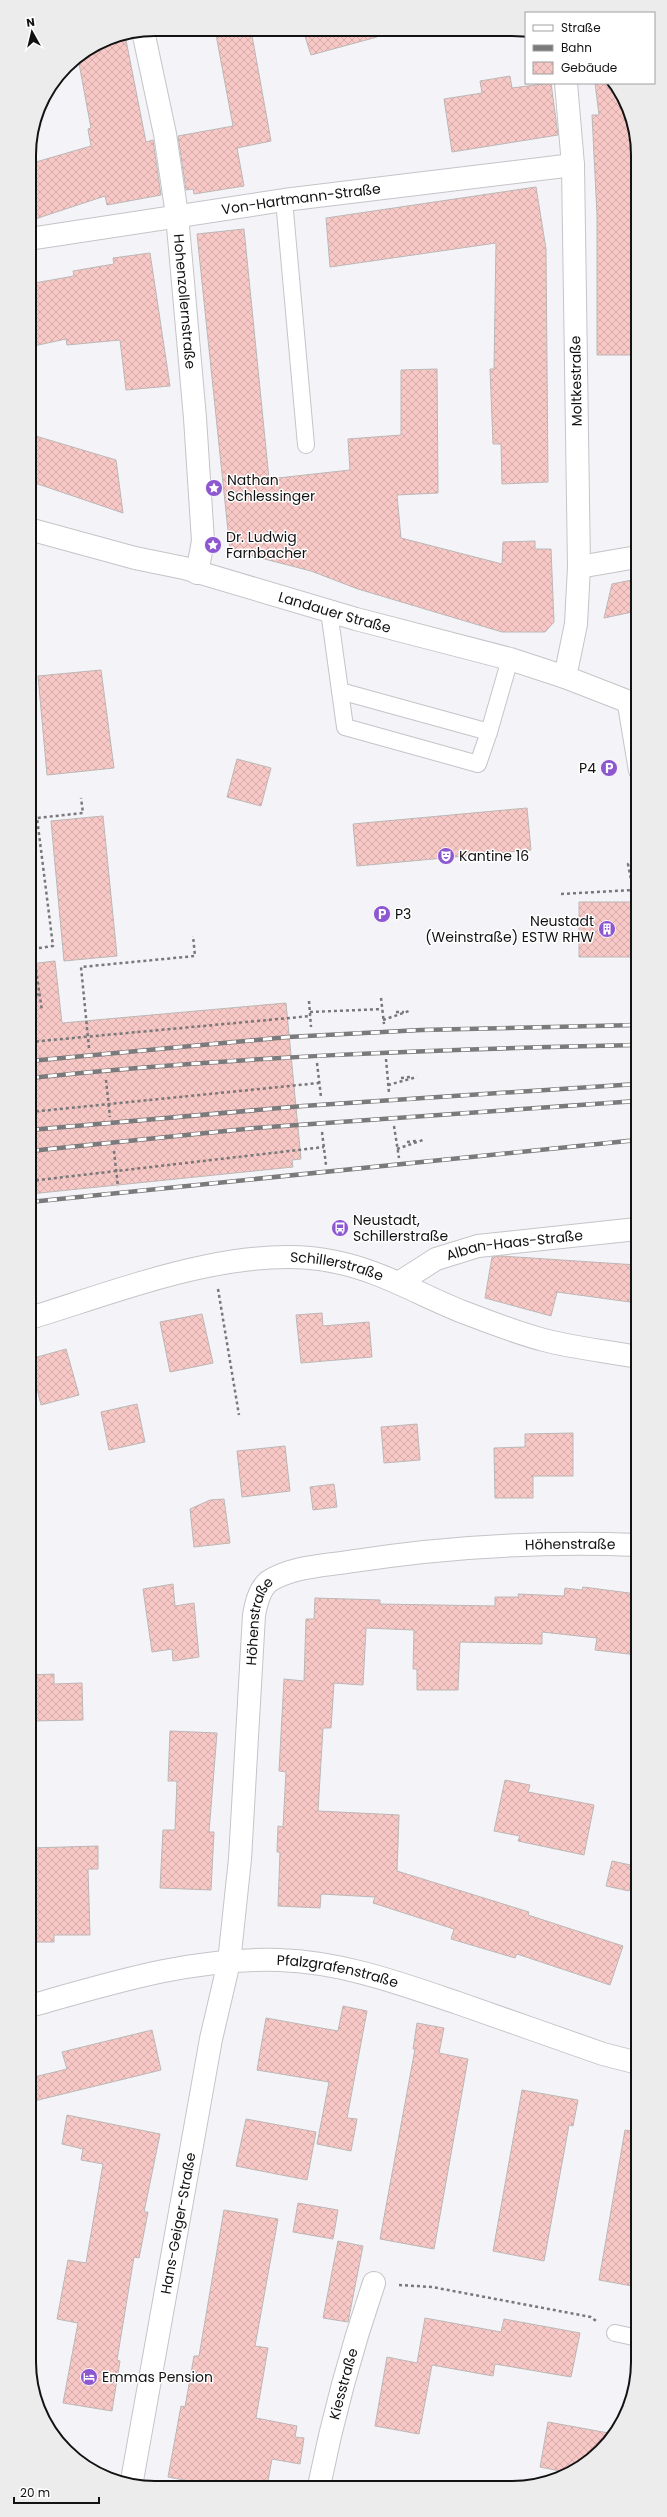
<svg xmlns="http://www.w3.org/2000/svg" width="667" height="2517" font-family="Poppins,sans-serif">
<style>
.building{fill:url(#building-cross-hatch);stroke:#bcb8b7}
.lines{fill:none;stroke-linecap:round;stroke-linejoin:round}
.lane-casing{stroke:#c5c4c8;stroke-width:18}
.street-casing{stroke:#c5c4c8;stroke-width:24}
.secondary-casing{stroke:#c5c4c8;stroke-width:24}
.primary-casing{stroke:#c5c4c8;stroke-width:24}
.path{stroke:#78787a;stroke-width:2.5;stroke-dasharray:3 3;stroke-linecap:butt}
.lane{stroke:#fff;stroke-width:16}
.street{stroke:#fff;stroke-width:22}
.secondary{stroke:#fff;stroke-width:22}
.primary{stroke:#fff;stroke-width:22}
.rail-casing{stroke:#7a7a7c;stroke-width:4.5}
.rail{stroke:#fff;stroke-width:3;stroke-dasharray:9;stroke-linecap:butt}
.labels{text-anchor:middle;stroke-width:3;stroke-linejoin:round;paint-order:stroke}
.street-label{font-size:14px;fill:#121213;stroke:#fff}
.poi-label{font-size:14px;fill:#121213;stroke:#fff;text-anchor:start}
.rim{fill:none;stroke:#121213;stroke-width:2}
</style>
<defs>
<pattern id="building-cross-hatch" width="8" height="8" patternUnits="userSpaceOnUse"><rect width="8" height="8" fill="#f7c8c5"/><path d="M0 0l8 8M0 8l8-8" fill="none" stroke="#d3aba8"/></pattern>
</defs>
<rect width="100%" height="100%" fill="#f4f3f7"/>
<g class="building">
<polygon points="215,29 251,30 271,141 237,148 244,186 194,194 193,189 186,190 178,136 233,126"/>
<polygon points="303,30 376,30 377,37 311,55"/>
<polygon points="125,35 146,142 153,140 161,195 107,205 105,196 29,221 29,164 91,146 88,129 91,128 78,58 107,39"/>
<polygon points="510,76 512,88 551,83 558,135 452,152 444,99 482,93 480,81"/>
<polygon points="595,83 614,83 625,99 637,138 637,355 597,355 597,215 592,115 599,115"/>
<polygon points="536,187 546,249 548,482 502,484 501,444 493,444 490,369 494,369 496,243 330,267 326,218"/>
<polygon points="244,229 269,479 350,470 348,439 401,435 401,370 437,369 438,493 397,495 401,538 502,564 503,542 535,541 535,549 551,549 554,622 545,632 502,632 358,589 311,571 230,550 197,234"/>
<polygon points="150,253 170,386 126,390 120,340 67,345 66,339 29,347 29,284 74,276 73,271 114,264 113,258"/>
<polygon points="29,434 116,460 123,513 29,481"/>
<polygon points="637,579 637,611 604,618 612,584"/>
<polygon points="101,670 114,768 47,775 38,676"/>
<polygon points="237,759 271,768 261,806 227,797"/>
<polygon points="527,808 531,850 357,866 353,824"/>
<polygon points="103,816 117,956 64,961 51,821"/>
<polygon points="579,902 636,902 635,957 579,957"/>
<polygon points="55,961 62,1023 286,1003 301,1159 292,1160 293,1167 30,1194 30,964"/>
<polygon points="501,1256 637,1265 637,1303 557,1292 551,1316 485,1298 492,1257"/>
<polygon points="322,1313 323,1326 369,1322 372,1357 301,1363 296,1315"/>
<polygon points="202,1314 213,1363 170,1372 160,1322"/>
<polygon points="66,1349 79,1395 41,1405 30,1359"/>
<polygon points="137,1404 145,1442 109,1450 101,1412"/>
<polygon points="417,1424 420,1460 384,1463 381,1427"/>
<polygon points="573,1433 573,1476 533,1476 533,1498 495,1498 494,1448 525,1447 525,1434"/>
<polygon points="285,1446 290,1491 242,1497 237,1451"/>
<polygon points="334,1484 337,1507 313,1510 310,1487"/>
<polygon points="224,1499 230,1543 194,1547 190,1509 210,1500"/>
<polygon points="173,1584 175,1606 194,1603 199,1657 173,1661 172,1649 152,1652 143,1589"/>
<polygon points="583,1587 637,1594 637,1655 595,1650 597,1638 542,1632 542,1644 460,1642 458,1690 417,1690 417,1669 413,1669 414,1630 366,1628 363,1685 334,1683 331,1728 323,1728 318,1811 399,1815 397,1871 529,1912 528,1915 623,1946 610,1985 517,1954 515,1958 451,1939 454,1929 373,1903 375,1897 321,1894 320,1908 278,1906 280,1852 277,1852 278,1826 283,1827 286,1772 279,1771 284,1679 304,1681 306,1619 314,1619 315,1598 380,1600 380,1604 495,1606 495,1597 519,1597 518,1594 564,1596 565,1588 582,1590"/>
<polygon points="54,1674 54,1684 82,1683 83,1720 31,1721 30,1675"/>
<polygon points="170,1731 217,1733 209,1832 214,1832 211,1890 160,1888 163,1830 175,1830 177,1781 168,1781"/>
<polygon points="505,1780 530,1785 528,1792 594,1805 584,1855 518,1841 520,1836 494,1831"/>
<polygon points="98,1846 98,1869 88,1869 90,1935 54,1935 54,1942 30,1942 30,1848"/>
<polygon points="612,1861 635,1866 629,1891 606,1886"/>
<polygon points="343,2006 367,2011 347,2118 357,2119 351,2151 317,2144 329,2082 257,2070 266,2018 338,2031"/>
<polygon points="417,2023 444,2028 439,2053 468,2059 434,2249 380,2239 415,2049 413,2049"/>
<polygon points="152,2030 161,2070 30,2102 30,2078 67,2069 62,2052"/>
<polygon points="522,2090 578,2100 573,2126 569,2125 544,2261 493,2251"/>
<polygon points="67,2115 160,2134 144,2212 148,2212 139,2258 134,2257 117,2360 120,2361 112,2411 63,2403 78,2323 57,2319 68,2260 86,2263 103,2164 81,2160 83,2149 62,2144"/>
<polygon points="246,2119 316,2132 307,2180 236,2166"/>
<polygon points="625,2130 638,2132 638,2287 599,2280"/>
<polygon points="298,2203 338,2210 333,2239 293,2232"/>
<polygon points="224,2210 278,2219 255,2346 268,2348 256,2418 297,2426 295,2437 304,2438 300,2464 272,2459 267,2486 215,2486 168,2477 181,2406 185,2407 194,2356 199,2356"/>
<polygon points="338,2241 363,2246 348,2322 323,2318"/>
<polygon points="425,2318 501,2332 504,2319 580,2333 571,2377 495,2364 493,2376 432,2365 419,2434 375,2426 387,2357 417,2363"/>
<polygon points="548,2422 614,2434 607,2445 570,2473 540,2467"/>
</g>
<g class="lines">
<g class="lane-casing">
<g id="lane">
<polyline points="284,200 306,445"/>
<polyline points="329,611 340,691 489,732 510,659"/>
<polyline points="340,691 345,727 478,764 489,732"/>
<polyline points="625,699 637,771"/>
<polyline points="615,2333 638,2338"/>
</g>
</g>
<g class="street-casing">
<g id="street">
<path id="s1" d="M 143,31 L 165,134 L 177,215 L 195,418 L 203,541 L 197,573"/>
<path id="s2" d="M 29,239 L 284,200 L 573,165"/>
<polyline points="579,567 637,557"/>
<polyline points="565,677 576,624 579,567 573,165 566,83"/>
<path id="s3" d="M 400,1282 L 436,1259 L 478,1246 L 637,1229"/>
<path id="s4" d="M 131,2486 L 211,2039 L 229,1962 L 240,1859 L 254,1615 C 256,1604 259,1590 268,1582 C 290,1567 322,1566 347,1562 C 443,1547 540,1541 637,1545"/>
<path id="s5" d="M 319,2486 C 333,2417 351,2350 374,2283"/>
</g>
</g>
<g class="secondary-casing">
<g id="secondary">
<path id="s6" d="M 30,1318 C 119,1291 242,1241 336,1262 C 381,1271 420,1295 463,1312 C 489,1322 517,1333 544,1340 C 574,1348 606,1351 637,1357"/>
<path id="s7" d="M 30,2006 C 111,1983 194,1957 279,1960 C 342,1962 399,1983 458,2003 C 506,2020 555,2037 603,2054 L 638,2063"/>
</g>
</g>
<g class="primary-casing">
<g id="primary">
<path id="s8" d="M 29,529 L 135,558 L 184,568 L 356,619 L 510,659 L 565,677 L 637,705"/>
</g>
</g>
<g class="path">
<polyline points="561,894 633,890 628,864 637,865"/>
<polyline points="30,949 33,949 42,1011"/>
<polyline points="33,949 53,946 37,818 83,813 81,798"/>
<polyline points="30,996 40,994"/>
<polyline points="381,998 384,1024"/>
<polyline points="309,1001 311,1027"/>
<polyline points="310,1012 382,1009"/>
<polyline points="396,1012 404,1012"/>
<polyline points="383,1020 409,1011"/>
<polyline points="30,1042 311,1016"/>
<polyline points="89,1048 81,967 195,956 193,936"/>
<polyline points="386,1059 389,1093"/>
<polyline points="317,1063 321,1097"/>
<polyline points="401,1078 410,1077"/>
<polyline points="106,1080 110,1117"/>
<polyline points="388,1085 417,1077"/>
<polyline points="30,1112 319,1083"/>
<polyline points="394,1126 399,1158"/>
<polyline points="322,1132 326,1165"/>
<polyline points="407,1142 416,1141"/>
<polyline points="397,1149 423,1140"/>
<polyline points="114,1151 118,1187"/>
<polyline points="30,1181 324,1147"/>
<polyline points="413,1242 416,1233"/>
<polyline points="218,1289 239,1415"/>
<polyline points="399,2285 432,2287 591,2317 596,2321"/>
</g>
<use href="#lane" class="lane"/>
<use href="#street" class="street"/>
<use href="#secondary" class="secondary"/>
<use href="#primary" class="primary"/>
<g class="rail-casing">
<g id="rail">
<polyline points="30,1061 288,1037 421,1030 637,1025"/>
<path d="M 30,1078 C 232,1057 434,1049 637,1045"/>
<polyline points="30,1130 303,1106 637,1084"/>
<polyline points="30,1151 255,1128 637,1101"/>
<polyline points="30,1202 637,1140"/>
</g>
</g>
<use href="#rail" class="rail"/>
</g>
<defs>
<g id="sight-disc" transform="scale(0.9)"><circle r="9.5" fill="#8c57cf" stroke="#fff"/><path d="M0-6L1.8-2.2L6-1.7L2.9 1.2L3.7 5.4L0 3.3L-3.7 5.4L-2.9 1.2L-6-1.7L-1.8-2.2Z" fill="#fff"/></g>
<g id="parking-disc" transform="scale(0.9)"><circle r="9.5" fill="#8c57cf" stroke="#fff"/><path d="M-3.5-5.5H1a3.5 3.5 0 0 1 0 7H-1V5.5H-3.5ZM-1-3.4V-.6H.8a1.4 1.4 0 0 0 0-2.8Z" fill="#fff"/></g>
<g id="theatre-disc" transform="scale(0.9)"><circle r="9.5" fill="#8c57cf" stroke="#fff"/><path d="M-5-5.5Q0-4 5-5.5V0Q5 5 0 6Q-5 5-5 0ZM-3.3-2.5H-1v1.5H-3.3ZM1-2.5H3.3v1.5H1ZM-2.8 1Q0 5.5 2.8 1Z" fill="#fff"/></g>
<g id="building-disc" transform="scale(0.9)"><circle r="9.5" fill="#8c57cf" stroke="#fff"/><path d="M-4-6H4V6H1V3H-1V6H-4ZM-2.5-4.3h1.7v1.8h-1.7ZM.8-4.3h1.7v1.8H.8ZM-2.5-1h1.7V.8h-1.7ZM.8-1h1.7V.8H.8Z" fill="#fff"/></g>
<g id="bus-disc" transform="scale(0.9)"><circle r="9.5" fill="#8c57cf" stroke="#fff"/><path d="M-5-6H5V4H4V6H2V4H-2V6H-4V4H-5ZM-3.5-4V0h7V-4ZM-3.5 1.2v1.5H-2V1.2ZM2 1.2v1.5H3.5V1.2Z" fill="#fff"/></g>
<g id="hotel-disc" transform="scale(0.9)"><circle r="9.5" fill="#8c57cf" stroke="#fff"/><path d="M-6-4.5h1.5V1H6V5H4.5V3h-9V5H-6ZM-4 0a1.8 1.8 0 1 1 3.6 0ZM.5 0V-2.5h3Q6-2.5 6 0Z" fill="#fff"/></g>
</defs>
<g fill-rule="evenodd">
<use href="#sight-disc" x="214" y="488"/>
<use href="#sight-disc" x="213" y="545"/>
<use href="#parking-disc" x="609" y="768"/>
<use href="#theatre-disc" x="446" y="856"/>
<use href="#parking-disc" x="382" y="914"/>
<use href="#building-disc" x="607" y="929"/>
<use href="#bus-disc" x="340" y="1228"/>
<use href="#hotel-disc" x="89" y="2377"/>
</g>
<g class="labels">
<g class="street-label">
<text dy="5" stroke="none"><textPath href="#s2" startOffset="275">Von-Hartmann-Straße</textPath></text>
<text dy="5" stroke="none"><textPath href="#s1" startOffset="274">Hohenzollernstraße</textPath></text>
<text transform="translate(576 381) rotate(-91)" y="5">Moltkestraße</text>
<text dy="5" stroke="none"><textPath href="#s8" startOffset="317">Landauer Straße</textPath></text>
<text dy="5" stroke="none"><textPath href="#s3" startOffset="123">Alban-Haas-Straße</textPath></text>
<text dy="5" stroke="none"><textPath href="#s6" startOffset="316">Schillerstraße</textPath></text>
<text dy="5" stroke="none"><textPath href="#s4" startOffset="1224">Höhenstraße</textPath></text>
<text dy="5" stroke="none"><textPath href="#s4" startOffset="876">Höhenstraße</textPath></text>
<text dy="5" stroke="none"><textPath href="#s7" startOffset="314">Pfalzgrafenstraße</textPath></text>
<text dy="5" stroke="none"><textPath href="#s4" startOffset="267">Hans-Geiger-Straße</textPath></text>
<text dy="5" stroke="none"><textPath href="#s5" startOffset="105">Kiesstraße</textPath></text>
</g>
<g class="poi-label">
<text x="227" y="485">Nathan<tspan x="227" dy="16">Schlessinger</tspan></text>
<text x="226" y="542">Dr. Ludwig<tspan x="226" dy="16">Farnbacher</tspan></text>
<text x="596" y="773" text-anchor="end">P4</text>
<text x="459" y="861">Kantine 16</text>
<text x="395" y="919">P3</text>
<text x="594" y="926" text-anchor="end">Neustadt<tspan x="594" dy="16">(Weinstraße) ESTW RHW</tspan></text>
<text x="353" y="1225">Neustadt,<tspan x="353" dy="16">Schillerstraße</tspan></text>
<text x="102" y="2382">Emmas Pension</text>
</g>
</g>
<path d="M0 0H667V2517H0ZM155 36H512A119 119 0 0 1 631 155V2362A119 119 0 0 1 512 2481H155A119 119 0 0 1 36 2362V155A119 119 0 0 1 155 36Z" fill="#ececec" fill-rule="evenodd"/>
<path class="rim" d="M155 36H512A119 119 0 0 1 631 155V2362A119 119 0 0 1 512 2481H155A119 119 0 0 1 36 2362V155A119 119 0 0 1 155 36Z"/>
<rect x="525" y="12" width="130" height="72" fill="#ffffff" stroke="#a0a0a1"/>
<rect x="533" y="25" width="20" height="6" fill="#ffffff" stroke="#a0a0a1"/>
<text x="561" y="32" font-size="12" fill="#121213">Straße</text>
<rect x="533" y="45" width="20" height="6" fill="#7a7a7c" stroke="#a0a0a1"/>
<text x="561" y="52" font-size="12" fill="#121213">Bahn</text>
<rect x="533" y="62" width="20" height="12" fill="url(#building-cross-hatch)" stroke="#a0a0a1"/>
<text x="561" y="72" font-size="12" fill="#121213">Gebäude</text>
<g transform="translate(32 32) rotate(352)" stroke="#ffffff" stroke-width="3" paint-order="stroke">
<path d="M0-3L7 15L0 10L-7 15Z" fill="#121213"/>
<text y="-6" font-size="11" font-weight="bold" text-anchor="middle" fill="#121213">N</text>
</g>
<path d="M14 2497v6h85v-6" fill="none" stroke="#121213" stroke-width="2"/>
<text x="20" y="2497" font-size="12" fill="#121213" stroke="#ffffff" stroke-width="3" paint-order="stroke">20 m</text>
</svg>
